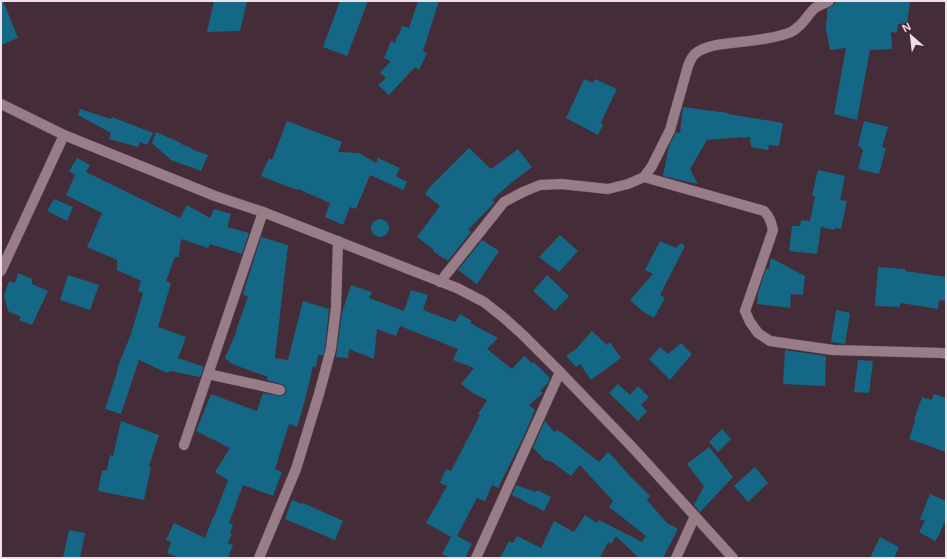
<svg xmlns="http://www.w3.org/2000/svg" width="947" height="559" font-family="Arial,sans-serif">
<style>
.building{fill:#156885}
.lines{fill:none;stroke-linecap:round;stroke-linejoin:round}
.minor-casing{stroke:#5c4953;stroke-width:11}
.minor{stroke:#987c88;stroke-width:10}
</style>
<rect width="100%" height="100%" fill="#442c38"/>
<g class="building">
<polygon points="1,1 3,1 18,38 1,45"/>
<polygon points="214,1 247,1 240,31 207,32"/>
<polygon points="340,1 368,1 347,56 323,47"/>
<polygon points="418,1 439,1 423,51 427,53 419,70 415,67 389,95 378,85 386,78 380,73 391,61 384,58 391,41 395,43 398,34 399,35 402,26 409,28"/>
<polygon points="835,1 910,1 907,25 898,24 897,33 891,32 892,49 870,50 857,120 834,114 846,48 830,50 826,30 826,22 827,21 827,9 832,6 835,4"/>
<polygon points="584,79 593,83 595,79 617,89 601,122 603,125 598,135 566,118"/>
<polygon points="683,107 728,113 728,114 783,123 779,146 769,145 768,150 751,147 750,137 742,138 742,137 707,140 690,169 698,184 663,176 669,146 676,132 680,133"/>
<polygon points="80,109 111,119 112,117 153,133 147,145 140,142 138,147 109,139 111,133 78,115"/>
<polygon points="287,121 342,142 338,152 359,153 376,163 378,158 400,168 396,176 407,182 403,190 370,175 356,209 350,207 343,225 325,217 330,203 298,189 297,190 261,176 269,158 272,160"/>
<polygon points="864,121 888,127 882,147 886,148 879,174 858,169 863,150 858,145"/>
<polygon points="156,132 181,143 181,144 192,148 191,149 208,155 201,171 171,160 152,143"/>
<polygon points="469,148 491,169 518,149 532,167 511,183 492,200 495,202 468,230 471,232 448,261 445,258 444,259 433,251 434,250 417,237 440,206 425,194 430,187"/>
<polygon points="77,158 90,165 86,172 180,218 187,205 210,218 214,209 231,214 227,227 249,233 242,254 210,244 208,248 181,239 179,257 175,257 166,281 171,283 158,327 186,337 178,358 204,367 200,377 170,371 167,373 139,360 121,414 105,409 118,369 117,369 131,334 143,293 138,291 141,281 117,270 117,260 87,247 102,213 66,195 75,175 69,171"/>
<polygon points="818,170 845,176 840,200 847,201 841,229 835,228 835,230 821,227 817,254 789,251 792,226 800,226 801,220 810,221 815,197 812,195"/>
<polygon points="54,199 73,207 67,221 47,211"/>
<circle cx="380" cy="228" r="9"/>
<polygon points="560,235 578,251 559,272 539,257"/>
<polygon points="261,237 288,245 275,358 288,360 303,301 329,309 325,348 323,355 318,355 316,367 313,366 304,404 297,427 289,424 275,469 282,472 273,496 243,485 229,523 233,525 230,533 232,534 228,543 233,545 228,558 180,558 167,553 171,542 166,540 174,523 205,538 213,517 214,517 228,480 215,472 230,448 196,431 211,394 257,411 263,393 282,396 284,395 286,392 286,388 284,385 267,380 268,377 232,364 225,358 237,330 236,330 248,297 243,294"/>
<polygon points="482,240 499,251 477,284 458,270"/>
<polygon points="660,241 676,248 681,243 685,246 660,295 665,298 654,318 642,311 630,300 653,274 645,270"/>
<polygon points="771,258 805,276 803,295 791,294 790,308 757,304 758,293 766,269 769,269"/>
<polygon points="878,267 905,269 905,271 946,277 946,301 939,300 938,309 901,303 899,307 875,306"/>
<polygon points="18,273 32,279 32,284 48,291 32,325 19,320 21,317 8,311 4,296 9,281 15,283"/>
<polygon points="68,275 99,285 90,310 60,300"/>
<polygon points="547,275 569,296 555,311 533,291"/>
<polygon points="351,285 372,292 369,298 404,311 411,290 428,295 423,310 455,322 460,314 472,321 470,323 498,338 487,349 512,369 524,356 532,363 534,362 550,378 548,383 540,391 543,393 529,405 535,410 523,438 498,488 492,485 485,501 477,498 457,536 472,544 465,558 450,558 442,554 451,537 426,523 447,486 440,483 446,469 451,471 480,415 478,414 487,400 473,393 461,384 474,368 453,360 458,349 400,326 396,336 377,329 374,359 349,349 348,358 336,357 337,350 342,313"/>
<polygon points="836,310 850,313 845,344 831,342"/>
<polygon points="592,331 607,345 610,342 621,358 591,380 580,364 576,367 566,356 576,349"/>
<polygon points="681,343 692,354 670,380 649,359 660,347 668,354"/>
<polygon points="785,350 826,356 825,386 783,384"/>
<polygon points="858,360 873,361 869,393 854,392"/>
<polygon points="618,384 630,395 638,386 649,397 641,405 647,411 638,421 609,393"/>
<polygon points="934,394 946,398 946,452 909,439 915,421 914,420 922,397 932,400"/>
<polygon points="121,421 159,435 149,466 151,467 144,500 98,491 102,471 107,470 110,455 113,456"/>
<polygon points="545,421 554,432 557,430 559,432 560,431 599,462 608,452 618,462 618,463 628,474 650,496 647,500 667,523 678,529 663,558 639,558 616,536 611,544 608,542 600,558 500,558 509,541 513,543 517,536 541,548 554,521 574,532 585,515 597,523 599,520 642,542 646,536 609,507 613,501 580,465 571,476 552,462 545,460 533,448"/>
<polygon points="722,429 731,439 718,452 709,442"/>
<polygon points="709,447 733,477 700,512 694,505 704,486 687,464"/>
<polygon points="755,467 768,483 748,502 734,486"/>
<polygon points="516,485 536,492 537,490 551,497 544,511 512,495"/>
<polygon points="930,494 946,501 946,518 939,535 935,541 919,532 925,521 920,519"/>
<polygon points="292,500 302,504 303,503 343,521 335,540 285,519"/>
<polygon points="69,530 85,533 80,558 63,558"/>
<polygon points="880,537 899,547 894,558 870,558"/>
</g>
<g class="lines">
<g class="minor-casing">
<g id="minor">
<polyline points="1,104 64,135 215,196 263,212 457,288 484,302 503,317 522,334 560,372 634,449 733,558"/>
<path d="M 644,177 L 764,211 C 770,217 771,222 773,230 L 745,311 L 750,322 L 758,333 L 770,341 L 833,350 L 942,353 L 946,354"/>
<polyline points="1,271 64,135"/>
<path d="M 440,282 L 504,202 L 523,192 L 540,185 L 561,184 L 608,189 L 628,184 L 644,177 L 652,166 L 670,130 L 688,66 C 690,61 692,56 696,53 C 708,44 726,44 740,42 C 753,41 780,37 791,32 C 804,25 806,16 815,8 C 819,5 824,4 829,1"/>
<polyline points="208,374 280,390"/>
<polyline points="184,445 263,212"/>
<polyline points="259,558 296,469 319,394 331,349 336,307 338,241"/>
<polyline points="476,558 560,372"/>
<polyline points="676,558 695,516"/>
</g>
</g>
<use href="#minor" class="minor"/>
</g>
<rect width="947" height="559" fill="none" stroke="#efdfe6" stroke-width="4"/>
<g transform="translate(911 36) rotate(332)" stroke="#442c38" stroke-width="3" paint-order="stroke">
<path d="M0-3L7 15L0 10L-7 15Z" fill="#efdfe6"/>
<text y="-6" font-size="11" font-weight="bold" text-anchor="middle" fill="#efdfe6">N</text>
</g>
</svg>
